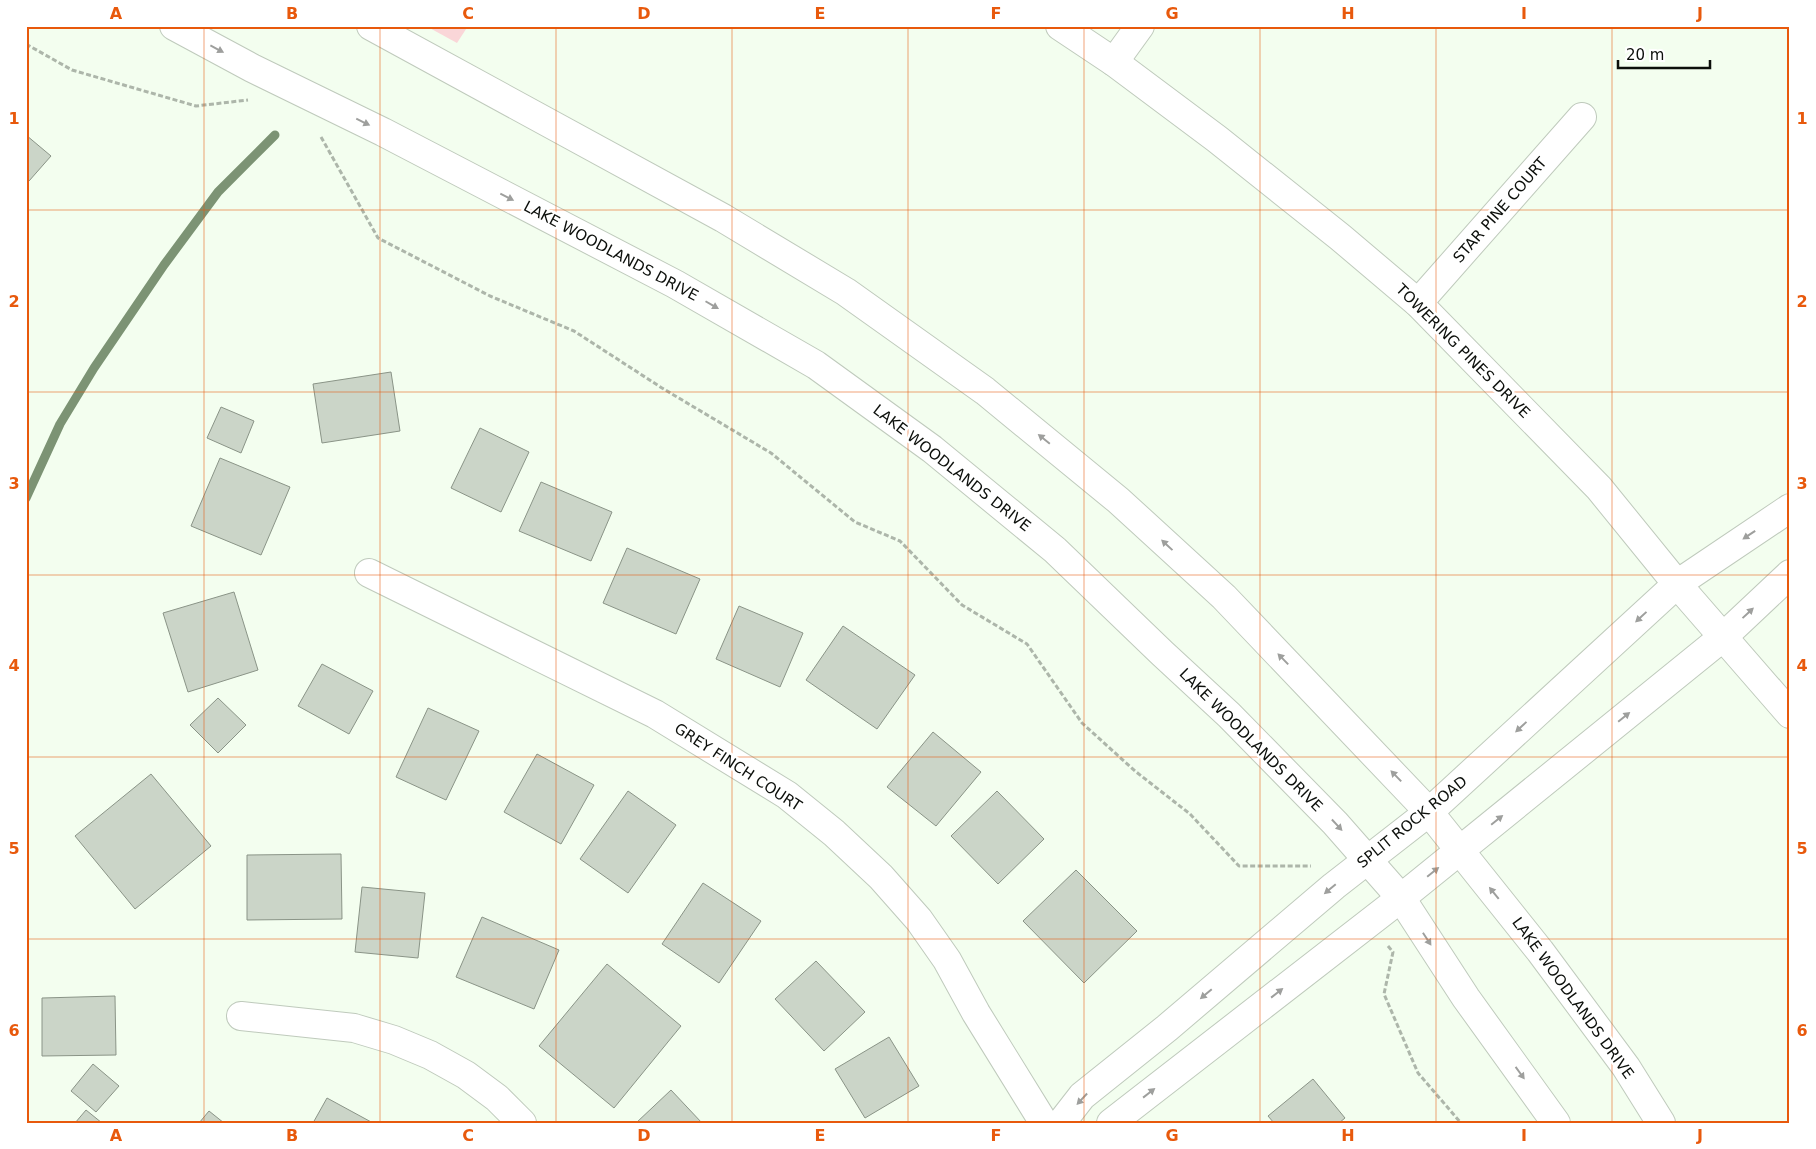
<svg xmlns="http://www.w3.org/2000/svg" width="1816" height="1149" font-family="'DejaVu Sans',sans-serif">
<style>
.green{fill:#fad6d8}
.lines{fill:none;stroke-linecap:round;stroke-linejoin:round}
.stream{stroke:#7c9374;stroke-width:9}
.building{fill:#cbd5c8;stroke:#8a9487}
.street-casing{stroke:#bfcabc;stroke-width:30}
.secondary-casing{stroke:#bfcabc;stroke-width:30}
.path{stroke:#adb6aa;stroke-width:3;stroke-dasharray:5 2.5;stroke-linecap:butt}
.street{stroke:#fff;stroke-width:28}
.secondary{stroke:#fff;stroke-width:28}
.oneway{fill:#9e9f9d}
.grid{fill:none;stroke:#e8590c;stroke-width:1;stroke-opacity:0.55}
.labels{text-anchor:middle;stroke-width:5;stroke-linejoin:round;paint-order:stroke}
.street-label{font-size:15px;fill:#0c0f0b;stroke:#fff}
.neatline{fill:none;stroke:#e8590c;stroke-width:2}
.grid-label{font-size:16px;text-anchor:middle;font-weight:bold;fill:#e8590c}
</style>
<rect width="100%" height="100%" fill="#f3feef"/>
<polygon class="green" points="426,26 468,26 457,43"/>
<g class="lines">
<polyline class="stream" points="26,498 60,424 94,368 164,265 218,192 275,135"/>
</g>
<g class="building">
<polygon points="26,135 51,156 29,181 26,178"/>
<polygon points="391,372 400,431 322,443 313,384"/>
<polygon points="221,407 254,421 241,453 207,438"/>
<polygon points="480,428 529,452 501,512 451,488"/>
<polygon points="220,458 290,487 261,555 191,526"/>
<polygon points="541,482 612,512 591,561 519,531"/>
<polygon points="627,548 700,579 676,634 603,603"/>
<polygon points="234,592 258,670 188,692 163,613"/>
<polygon points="739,606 803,633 780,687 716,659"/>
<polygon points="843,626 915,675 877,729 806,680"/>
<polygon points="322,664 373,691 349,734 298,706"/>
<polygon points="218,698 246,725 218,753 190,725"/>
<polygon points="428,708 479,731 446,800 396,777"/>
<polygon points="933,732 981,772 936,826 887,787"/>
<polygon points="537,754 594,785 561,844 504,812"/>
<polygon points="151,774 211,846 135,909 75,836"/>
<polygon points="628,791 676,825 628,893 580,859"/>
<polygon points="997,791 1044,839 998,884 951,836"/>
<polygon points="341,854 342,919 247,920 247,855"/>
<polygon points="1076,870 1137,931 1084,983 1023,921"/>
<polygon points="703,883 761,921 719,983 662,944"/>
<polygon points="362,887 425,893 418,958 355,952"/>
<polygon points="482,917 559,950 534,1009 456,977"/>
<polygon points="816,961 865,1012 824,1051 775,999"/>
<polygon points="607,964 681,1026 614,1108 539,1046"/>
<polygon points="115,996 116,1055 42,1056 42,998"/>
<polygon points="889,1037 919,1086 865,1118 835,1069"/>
<polygon points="93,1064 119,1086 96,1112 71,1091"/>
<polygon points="1313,1079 1345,1118 1339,1123 1274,1123 1268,1116"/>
<polygon points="671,1090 702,1123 636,1123"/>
<polygon points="327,1098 373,1123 313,1123"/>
<polygon points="86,1110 102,1123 75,1123"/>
<polygon points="209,1111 224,1123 199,1123"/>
</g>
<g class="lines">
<g class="street-casing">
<g id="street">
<polyline points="1060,26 1114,62 1217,139 1340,237 1418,303 1599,488 1677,584 1790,714"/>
<polyline points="1114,62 1140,26"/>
<polyline points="1418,303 1582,117"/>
<polyline points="369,573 655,714 787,795 834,833 881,877 919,920 947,960 976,1013 1044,1123"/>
<polyline points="241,1016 354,1028 394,1040 430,1055 466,1075 497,1098 522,1123"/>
<polyline points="1061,1123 1082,1096 1167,1028 1334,886 1429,812 1677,584 1790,508"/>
<polyline points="1111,1123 1401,898 1723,637 1790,574"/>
</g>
</g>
<g class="secondary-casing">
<g id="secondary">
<polyline points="174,26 252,68 383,132 675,284 816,365 932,449 1055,550 1162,653 1229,715 1335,823 1401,898 1466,998 1556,1123"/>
<polyline points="371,26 723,218 846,292 985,391 1118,500 1224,597 1429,812 1540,951 1626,1067 1661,1123"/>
</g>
</g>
<g class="path">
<polyline points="26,44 72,70 196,106 248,100"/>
<polyline points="321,137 378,238 490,296 574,331 662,388 771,453 855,522 900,541 962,605 1027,644 1082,723 1135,771 1190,814 1239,866 1311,866"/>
<polyline points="1388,946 1393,952 1384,994 1418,1073 1461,1123"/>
</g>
<use href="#street" class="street"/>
<use href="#secondary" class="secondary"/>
</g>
<defs><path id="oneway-solid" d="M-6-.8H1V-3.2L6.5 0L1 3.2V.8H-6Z" transform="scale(1.25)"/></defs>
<g class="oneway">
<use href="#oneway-solid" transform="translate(217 49) rotate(28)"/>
<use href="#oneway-solid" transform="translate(363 122) rotate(26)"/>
<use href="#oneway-solid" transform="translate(507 197) rotate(27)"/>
<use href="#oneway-solid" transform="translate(712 305) rotate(30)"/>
<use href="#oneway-solid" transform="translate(1044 439) rotate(-141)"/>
<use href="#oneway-solid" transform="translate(1749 535) rotate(146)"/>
<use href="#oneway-solid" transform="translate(1167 545) rotate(-137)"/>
<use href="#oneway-solid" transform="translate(1748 613) rotate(-43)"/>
<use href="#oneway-solid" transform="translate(1641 617) rotate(137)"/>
<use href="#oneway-solid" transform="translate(1283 659) rotate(-134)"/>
<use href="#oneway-solid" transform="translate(1624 717) rotate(-39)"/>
<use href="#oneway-solid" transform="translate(1521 727) rotate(137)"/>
<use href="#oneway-solid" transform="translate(1396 776) rotate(-134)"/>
<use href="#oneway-solid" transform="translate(1497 820) rotate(-39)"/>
<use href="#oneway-solid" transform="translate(1337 825) rotate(47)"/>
<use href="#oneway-solid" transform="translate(1433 872) rotate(-39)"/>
<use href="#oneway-solid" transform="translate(1330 889) rotate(140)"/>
<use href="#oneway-solid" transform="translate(1494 893) rotate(-129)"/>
<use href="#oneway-solid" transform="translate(1427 939) rotate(57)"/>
<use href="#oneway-solid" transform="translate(1277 993) rotate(-38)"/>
<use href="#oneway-solid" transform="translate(1206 994) rotate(140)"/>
<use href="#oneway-solid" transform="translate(1520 1073) rotate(54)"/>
<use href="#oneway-solid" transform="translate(1149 1093) rotate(-38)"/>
<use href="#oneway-solid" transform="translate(1082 1099) rotate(133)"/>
</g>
<path class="grid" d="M 204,26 L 204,1123M 380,26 L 380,1123M 556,26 L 556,1123M 732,26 L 732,1123M 908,26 L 908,1123M 1084,26 L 1084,1123M 1260,26 L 1260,1123M 1436,26 L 1436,1123M 1612,26 L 1612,1123M 26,210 L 1790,210M 26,392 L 1790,392M 26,575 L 1790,575M 26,757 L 1790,757M 26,939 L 1790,939"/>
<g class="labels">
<g class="street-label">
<text transform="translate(1500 210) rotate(-49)" y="5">STAR PINE COURT</text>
<text transform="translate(611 251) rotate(28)" y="5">LAKE WOODLANDS DRIVE</text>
<text transform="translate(1463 351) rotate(45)" y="5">TOWERING PINES DRIVE</text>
<text transform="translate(952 468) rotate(38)" y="5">LAKE WOODLANDS DRIVE</text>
<text transform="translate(1251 740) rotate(45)" y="5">LAKE WOODLANDS DRIVE</text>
<text transform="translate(738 767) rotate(33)" y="5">GREY FINCH COURT</text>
<text transform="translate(1412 822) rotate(-39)" y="5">SPLIT ROCK ROAD</text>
<text transform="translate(1573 998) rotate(54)" y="5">LAKE WOODLANDS DRIVE</text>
</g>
</g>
<rect width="1816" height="1149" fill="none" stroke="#ffffff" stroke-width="55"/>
<path d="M1618 60v8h92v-8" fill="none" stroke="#0c0f0b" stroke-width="2.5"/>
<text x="1626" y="60" font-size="15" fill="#0c0f0b" stroke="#ffffff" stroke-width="4" paint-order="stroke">20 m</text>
<rect x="28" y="28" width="1760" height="1094" class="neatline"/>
<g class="grid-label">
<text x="116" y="19">A</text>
<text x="292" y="19">B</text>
<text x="468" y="19">C</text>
<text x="644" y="19">D</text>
<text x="820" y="19">E</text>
<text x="996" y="19">F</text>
<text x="1172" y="19">G</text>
<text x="1348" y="19">H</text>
<text x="1524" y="19">I</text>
<text x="1700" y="19">J</text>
<text x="14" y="124">1</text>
<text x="1802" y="124">1</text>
<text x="14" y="307">2</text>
<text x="1802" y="307">2</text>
<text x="14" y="489">3</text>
<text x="1802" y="489">3</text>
<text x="14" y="671">4</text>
<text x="1802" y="671">4</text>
<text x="14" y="854">5</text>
<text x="1802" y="854">5</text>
<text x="14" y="1036">6</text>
<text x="1802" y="1036">6</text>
<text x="116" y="1141">A</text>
<text x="292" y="1141">B</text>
<text x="468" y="1141">C</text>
<text x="644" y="1141">D</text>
<text x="820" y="1141">E</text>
<text x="996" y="1141">F</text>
<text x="1172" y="1141">G</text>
<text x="1348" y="1141">H</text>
<text x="1524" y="1141">I</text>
<text x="1700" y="1141">J</text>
</g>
</svg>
